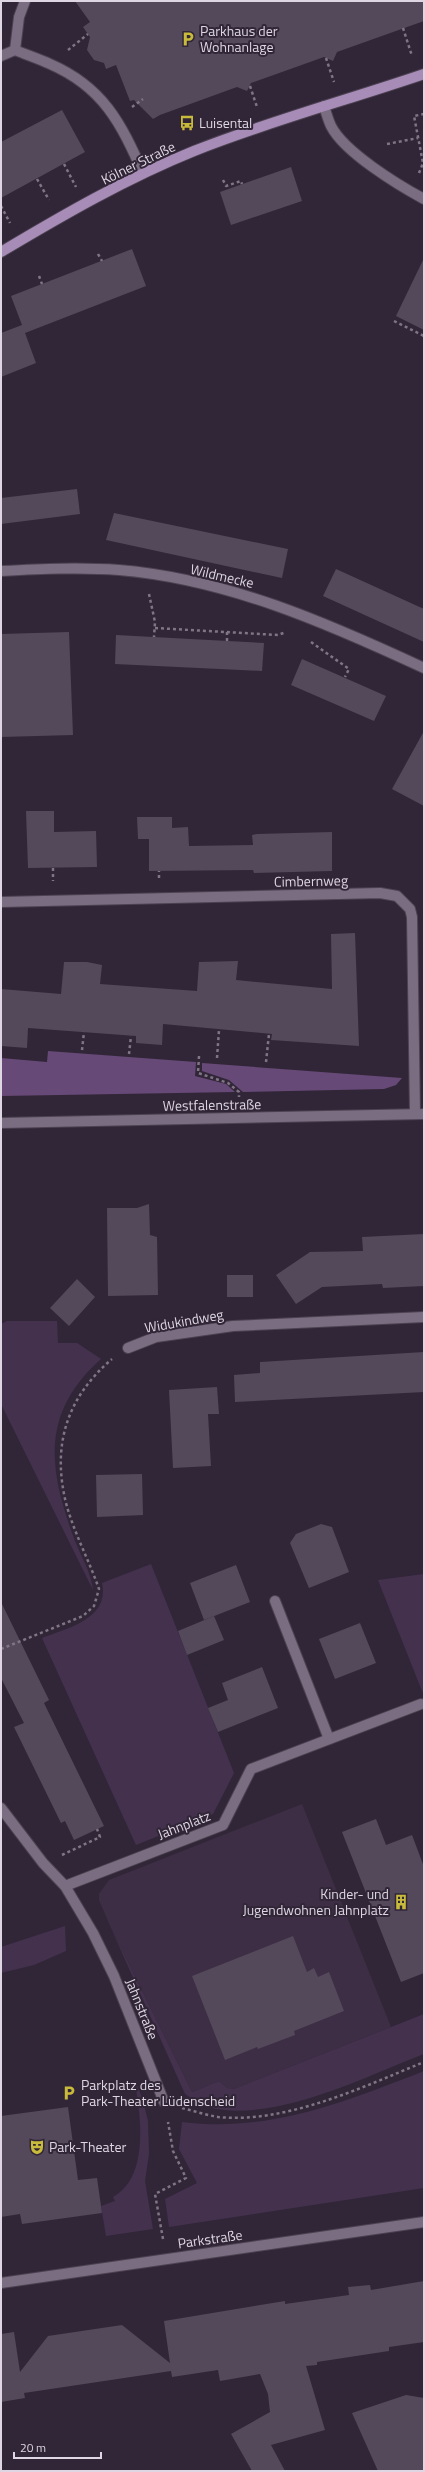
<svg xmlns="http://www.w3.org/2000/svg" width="425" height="2472" font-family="'Titillium Web',sans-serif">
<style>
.built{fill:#3d2e45}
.green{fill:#44314e}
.forest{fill:#674977}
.building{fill:#54485b}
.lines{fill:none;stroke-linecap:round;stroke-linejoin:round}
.minor-casing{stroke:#4c4252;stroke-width:12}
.major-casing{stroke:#4c4252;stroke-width:12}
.path{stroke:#7f7584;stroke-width:2.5;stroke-dasharray:3 3;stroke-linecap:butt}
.minor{stroke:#7a6d82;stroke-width:10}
.major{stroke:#a88cb8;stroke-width:10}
.labels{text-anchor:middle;stroke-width:4;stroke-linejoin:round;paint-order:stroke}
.poi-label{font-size:14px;fill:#ded6e2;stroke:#312637;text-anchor:start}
.street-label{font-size:14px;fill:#ded6e2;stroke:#312637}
</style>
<rect width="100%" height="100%" fill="#312637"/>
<polygon class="built" points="302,1804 391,2027 234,2089 227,2088 219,2081 192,2092 111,1928 99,1900 99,1894 109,1880"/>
<g class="green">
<path d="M 7,1321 L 57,1321 L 58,1343 L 77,1343 L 101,1359 C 39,1414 49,1471 75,1541 C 81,1556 92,1575 93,1590 L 1,1404 L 1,1324 Z"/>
<path d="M 151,1564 L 234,1773 L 213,1814 L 136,1845 L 42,1638 C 67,1628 110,1619 102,1583 Z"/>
<polygon points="424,1574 424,1696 378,1580"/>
<polygon points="65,1926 66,1951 34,1965 1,1973 1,1947"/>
<path d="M 111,1928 L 192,2092 L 219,2081 L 227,2088 L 234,2089 L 424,2014 L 424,2054 C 364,2077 273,2124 208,2107 C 200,2105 192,2098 185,2094 Z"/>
<path d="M 424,2071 L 424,2188 L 169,2227 L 165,2199 L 197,2183 L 179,2149 L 182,2122 C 268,2133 345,2102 424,2071 Z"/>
<path d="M 134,2079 L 142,2097 L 148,2121 L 149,2154 L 145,2181 L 153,2229 L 106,2236 L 101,2206 L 115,2201 L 113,2197 C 150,2177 141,2114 134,2079 Z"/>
</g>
<g class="forest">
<polygon points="48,1051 196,1062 195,1076 226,1084 235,1092 1,1096 1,1058 47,1062"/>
<polygon points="202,1063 402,1078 396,1085 384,1089 243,1092 229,1080 202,1071"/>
</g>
<g class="building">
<polygon points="75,1 424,1 424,21 337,52 333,61 324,57 251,83 247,91 237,87 160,115 153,119 134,100 130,101 116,65 106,69 104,63 94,60 87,50 90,37 83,27 90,22"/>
<polygon points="62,110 85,152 1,198 1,142"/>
<polygon points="291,167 302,201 231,225 220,192"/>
<polygon points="132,249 146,286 25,333 36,363 1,377 1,333 22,325 11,296"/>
<polygon points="424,258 424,330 396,316"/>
<polygon points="77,489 80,514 1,524 1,498"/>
<polygon points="114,513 288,549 282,578 106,540"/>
<polygon points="336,569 424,609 424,642 323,596"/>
<polygon points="69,632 73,735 1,737 1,634"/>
<polygon points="116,635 264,643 262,671 115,664"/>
<polygon points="302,659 386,696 374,721 291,685"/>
<polygon points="424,731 424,806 392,789"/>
<polygon points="26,811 54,811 54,832 96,831 97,867 28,868"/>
<polygon points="137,817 172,817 172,828 188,827 189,846 253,845 252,835 257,834 332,832 332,871 254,873 253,870 149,871 149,839 138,839"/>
<polygon points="355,933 359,1046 271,1040 272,1034 163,1024 162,1045 136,1043 136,1036 28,1028 27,1048 1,1046 1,989 61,994 64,962 87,962 102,965 100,984 197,991 199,962 238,961 236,980 332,989 331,934"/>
<polygon points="149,1204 150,1235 157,1237 158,1295 108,1296 107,1208 137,1208"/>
<polygon points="424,1234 424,1286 383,1288 382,1284 322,1287 296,1304 276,1275 310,1252 363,1251 362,1237"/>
<rect x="227" y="1275" width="26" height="22"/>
<polygon points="77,1279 95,1297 69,1326 50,1308"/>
<polygon points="424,1352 424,1392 235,1402 234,1375 260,1373 260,1362"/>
<polygon points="217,1387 219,1414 208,1414 211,1466 173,1468 169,1390"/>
<polygon points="142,1474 143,1515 97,1517 96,1475"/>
<polygon points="321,1524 332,1527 349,1572 309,1588 290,1543 296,1534"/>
<polygon points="236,1565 250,1602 204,1620 190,1583"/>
<polygon points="1,1602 49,1700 44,1703 104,1826 74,1840 65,1821 61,1823 14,1727 24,1723 1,1678"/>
<polygon points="214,1616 224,1640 187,1655 178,1631"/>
<polygon points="360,1623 376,1663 335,1679 319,1639"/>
<polygon points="262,1667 278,1708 218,1732 208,1708 228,1700 222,1683"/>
<polygon points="376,1819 386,1845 412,1835 424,1867 424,1973 401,1982 342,1832"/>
<polygon points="293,1936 307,1972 314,1968 318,1977 329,1972 344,2011 294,2031 295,2035 258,2049 257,2047 225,2060 192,1976"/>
<polygon points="68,2107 78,2180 97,2178 102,2213 22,2224 20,2214 1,2217 1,2116"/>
<polygon points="424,2281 424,2342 389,2347 389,2351 317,2362 317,2365 306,2366 325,2430 271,2445 285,2471 252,2471 231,2434 270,2412 268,2394 260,2374 220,2381 218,2370 172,2377 171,2371 24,2393 25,2398 1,2402 1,2334 14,2332 20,2372 48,2336 122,2325 170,2363 164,2321 285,2301 285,2304 349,2295 348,2287 370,2285 371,2290"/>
<polygon points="406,2395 424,2398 424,2471 378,2471 352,2413"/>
</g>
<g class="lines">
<g class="minor-casing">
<g id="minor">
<polyline points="15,50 19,17 25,1"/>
<path d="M 1,56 L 15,50 C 27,55 39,59 50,64 C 103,87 121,123 143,173"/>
<path d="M 324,106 C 326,112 328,120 331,126 C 344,152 398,185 424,199"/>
<path d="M 1,571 C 40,569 80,567 119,570 C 227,579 327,623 424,668"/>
<polyline points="1,902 380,893 397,896 410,909 412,917 415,1114"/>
<polyline points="1,1123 424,1114"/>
<polyline points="128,1348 156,1337 233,1326 424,1317"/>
<polyline points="275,1601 329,1739"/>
<polyline points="1,1808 43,1863 65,1886 93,1933 114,1976 164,2102"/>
<polyline points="65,1886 223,1825 251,1769 421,1704"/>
<polyline points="1,2283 424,2222"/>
</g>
</g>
<g class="major-casing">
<path id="major" d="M 1,252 C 63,215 127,178 194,151 C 269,121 348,100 424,74"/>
</g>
<g class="path">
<polyline points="403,28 412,56"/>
<polyline points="68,50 88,34"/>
<polyline points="326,58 334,82"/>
<polyline points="250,86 257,107"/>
<polyline points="132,107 143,99"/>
<polyline points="387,144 418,138"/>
<polyline points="64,164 76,187"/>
<polyline points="419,173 423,163 414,116 424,114"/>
<polyline points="37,179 49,200"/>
<polyline points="223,180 226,186 241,181 242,184"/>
<polyline points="1,206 10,223"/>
<polyline points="98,254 102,261"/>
<polyline points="39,276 42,284"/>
<polyline points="394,321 424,336"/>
<polyline points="149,594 155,622 154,637"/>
<polyline points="155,628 278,635 286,632"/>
<polyline points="227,641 227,631"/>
<polyline points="311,642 349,669 345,677"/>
<polyline points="53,868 53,881"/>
<polyline points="159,878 159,871"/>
<polyline points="82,1050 84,1032"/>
<polyline points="129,1054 131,1036"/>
<polyline points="199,1056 198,1073 228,1083 239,1092 239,1097"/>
<polyline points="217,1058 219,1030"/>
<polyline points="266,1062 269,1034"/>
<path d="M 1,1649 L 83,1616 L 94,1606 L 99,1589 C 89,1560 74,1533 66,1503 C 52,1446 66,1398 112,1359"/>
<polyline points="62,1855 100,1837 97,1829"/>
<path d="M 182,2108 C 194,2111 206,2115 218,2117 C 285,2124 363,2087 424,2062"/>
<polyline points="163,2239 155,2194 186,2178 173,2151 168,2122"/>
</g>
<use href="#minor" class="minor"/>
<use href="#major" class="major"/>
</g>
<defs>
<g id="parking-bare" transform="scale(1.2)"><path d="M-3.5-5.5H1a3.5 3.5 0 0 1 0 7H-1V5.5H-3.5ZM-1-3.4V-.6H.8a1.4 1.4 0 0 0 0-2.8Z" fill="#c8bb3b" stroke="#312637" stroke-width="2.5" paint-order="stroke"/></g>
<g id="bus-bare" transform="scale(1.2)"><path d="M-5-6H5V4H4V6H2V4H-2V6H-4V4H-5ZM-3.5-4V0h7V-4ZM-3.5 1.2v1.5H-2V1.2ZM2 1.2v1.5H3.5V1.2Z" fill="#c8bb3b" stroke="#312637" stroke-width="2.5" paint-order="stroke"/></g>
<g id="building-bare" transform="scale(1.2)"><path d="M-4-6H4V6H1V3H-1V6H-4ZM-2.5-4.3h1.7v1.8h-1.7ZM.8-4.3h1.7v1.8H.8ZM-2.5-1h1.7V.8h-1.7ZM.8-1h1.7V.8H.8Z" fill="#c8bb3b" stroke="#312637" stroke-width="2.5" paint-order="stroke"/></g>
<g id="theatre-bare" transform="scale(1.2)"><path d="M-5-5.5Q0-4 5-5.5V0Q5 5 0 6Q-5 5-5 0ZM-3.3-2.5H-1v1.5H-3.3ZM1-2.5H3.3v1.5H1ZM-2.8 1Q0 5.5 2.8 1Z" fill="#c8bb3b" stroke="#312637" stroke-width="2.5" paint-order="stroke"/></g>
</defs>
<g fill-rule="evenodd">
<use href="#parking-bare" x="188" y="39"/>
<use href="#bus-bare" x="187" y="123"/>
<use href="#building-bare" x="401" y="1902"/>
<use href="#parking-bare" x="69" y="2093"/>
<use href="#theatre-bare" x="37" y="2147"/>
</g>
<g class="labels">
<g class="poi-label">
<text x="200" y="36">Parkhaus der<tspan x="200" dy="16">Wohnanlage</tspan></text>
<text x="199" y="128">Luisental</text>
<text x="389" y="1899" text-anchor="end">Kinder- und<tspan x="389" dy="16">Jugendwohnen Jahnplatz</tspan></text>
<text x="81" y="2090">Parkplatz des<tspan x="81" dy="16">Park-Theater Lüdenscheid</tspan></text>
<text x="49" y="2152">Park-Theater</text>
</g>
<g class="street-label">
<text transform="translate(138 163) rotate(-26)" y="5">Kölner Straße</text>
<text transform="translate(222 576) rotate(13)" y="5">Wildmecke</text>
<text transform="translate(311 881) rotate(-1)" y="5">Cimbernweg</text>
<text transform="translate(212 1105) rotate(-1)" y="5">Westfalenstraße</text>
<text transform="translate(184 1321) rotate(-10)" y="5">Widukindweg</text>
<text transform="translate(184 1825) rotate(-21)" y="5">Jahnplatz</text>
<text transform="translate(142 2009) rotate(68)" y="5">Jahnstraße</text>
<text transform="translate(210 2239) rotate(-8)" y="5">Parkstraße</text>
</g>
</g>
<rect width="425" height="2472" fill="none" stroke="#ded6e2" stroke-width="4"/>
<path d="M14 2452v6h87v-6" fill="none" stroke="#ded6e2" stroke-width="2"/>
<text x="20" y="2452" font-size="12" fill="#ded6e2" stroke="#312637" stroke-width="3" paint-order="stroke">20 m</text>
</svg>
